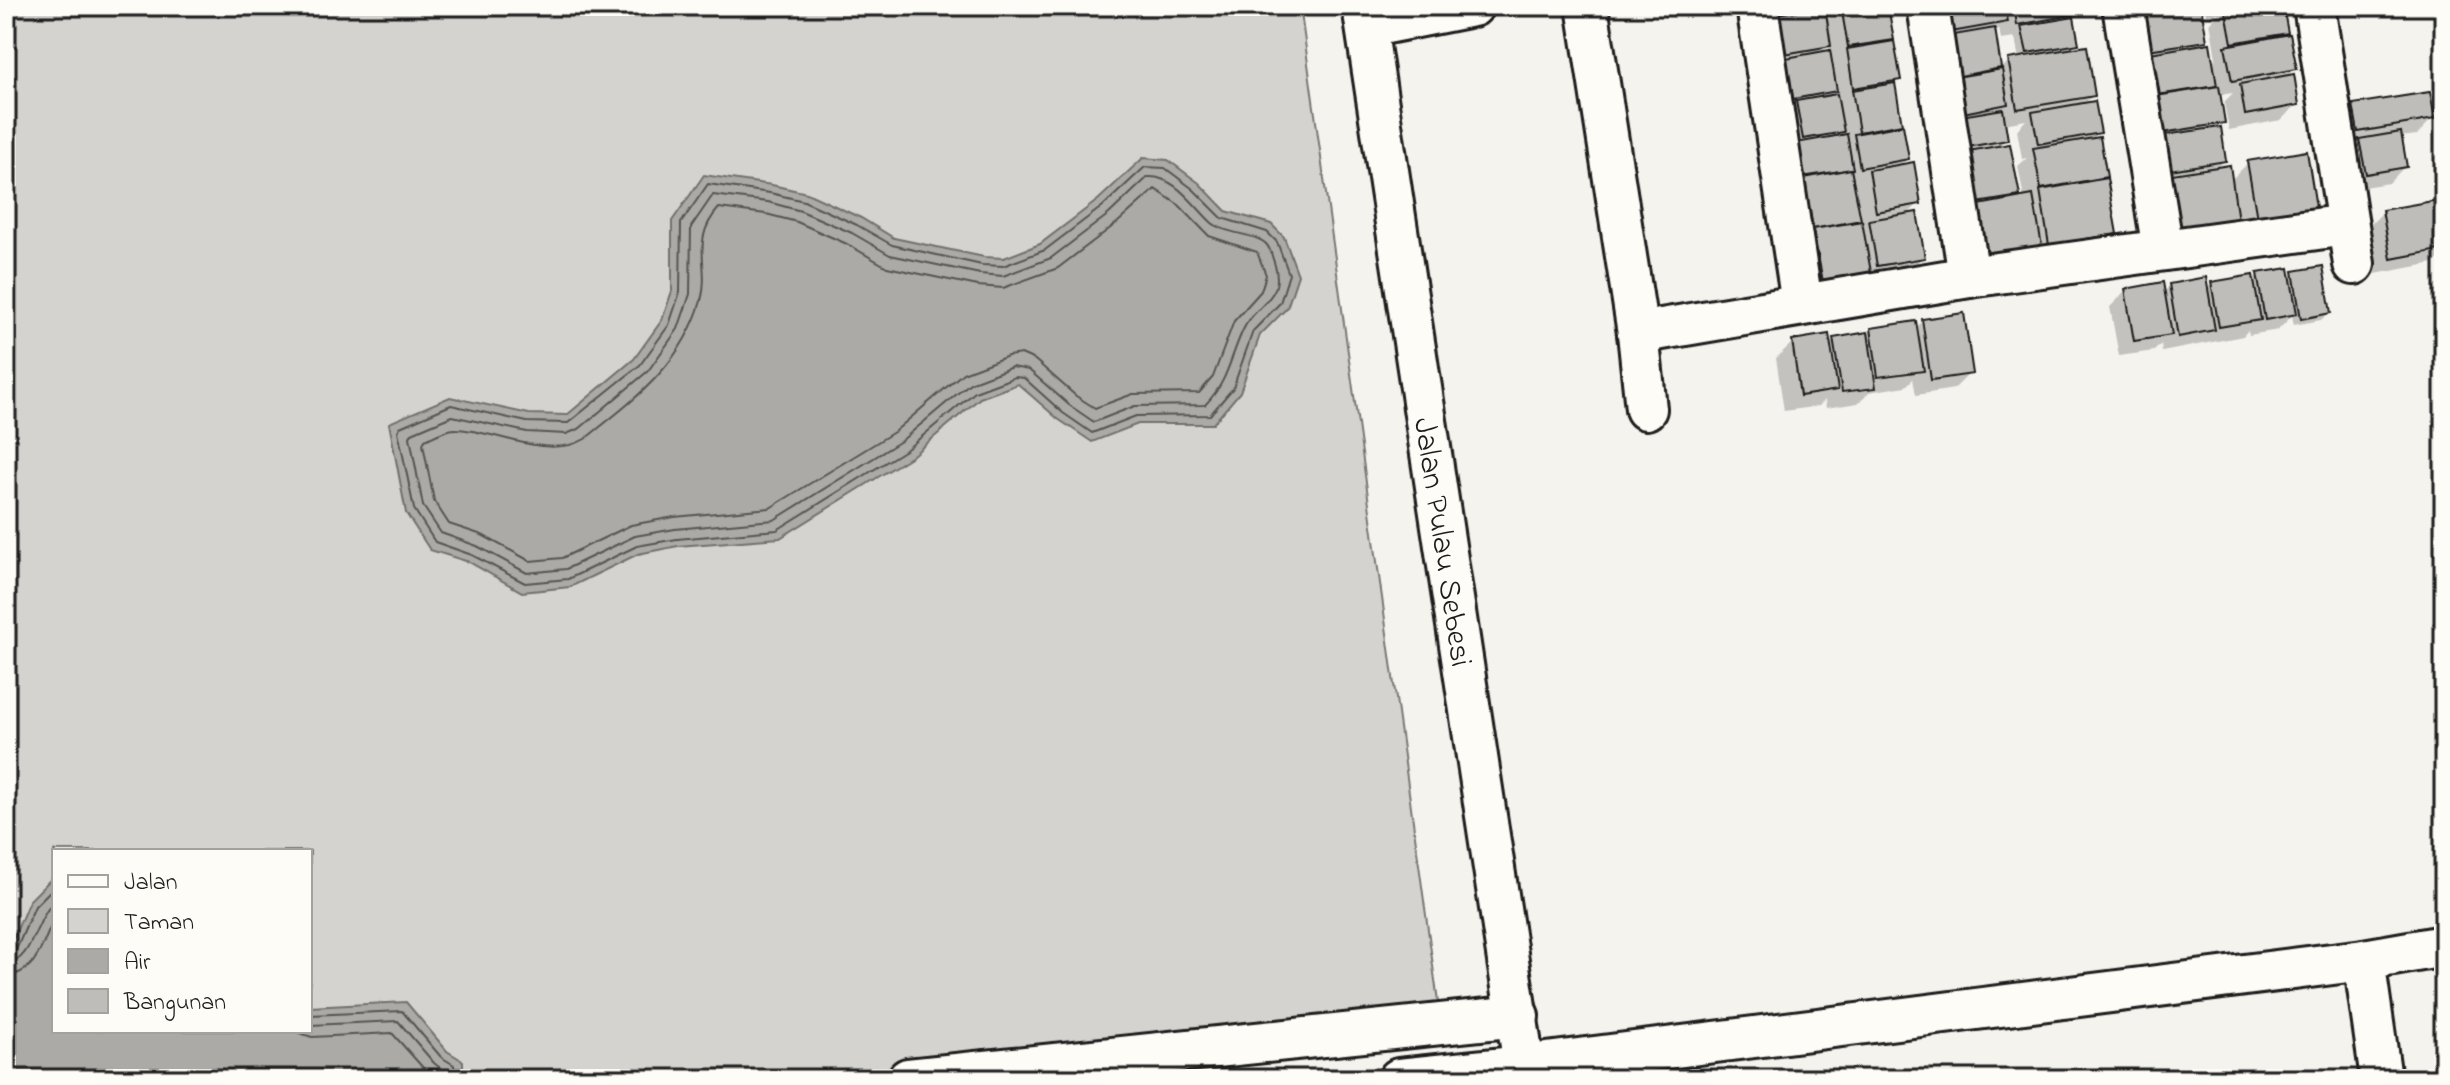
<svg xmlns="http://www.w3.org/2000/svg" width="2450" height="1085" font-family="'Indie Flower',sans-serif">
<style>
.green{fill:#d4d3cf;stroke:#787876;stroke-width:2;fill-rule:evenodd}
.water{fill:#abaaa6;stroke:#72716f;stroke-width:2}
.shadow{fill:#0003;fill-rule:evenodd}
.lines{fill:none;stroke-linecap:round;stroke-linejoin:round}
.shore{stroke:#555553;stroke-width:2}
.building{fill:#bebdba;stroke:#1c1c1c;stroke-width:2}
.minor-casing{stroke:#1c1c1c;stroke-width:46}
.minor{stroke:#fdfcf7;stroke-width:40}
.labels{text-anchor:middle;stroke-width:7;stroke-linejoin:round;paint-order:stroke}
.street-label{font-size:32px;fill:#1c1c1c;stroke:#fdfcf7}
</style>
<rect width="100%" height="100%" fill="#f4f3ee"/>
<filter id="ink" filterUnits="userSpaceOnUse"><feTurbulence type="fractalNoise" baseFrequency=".0125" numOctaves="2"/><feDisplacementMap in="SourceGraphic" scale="16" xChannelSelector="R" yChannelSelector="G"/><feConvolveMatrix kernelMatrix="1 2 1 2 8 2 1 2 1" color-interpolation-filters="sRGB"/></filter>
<g filter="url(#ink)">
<path class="green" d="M 6,6 L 1300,6 L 1439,1009 L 808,1079 L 6,1079 ZM 54,851 L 310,851 L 310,1031 L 54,1031 Z"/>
<g class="water">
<polygon points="1143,158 1168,160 1199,183 1226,211 1271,224 1284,237 1298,275 1287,308 1260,335 1240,392 1213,424 1138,424 1092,442 1058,419 1018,384 980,398 912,456 780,538 678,546 638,554 570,587 522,592 469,562 430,550 406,513 389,423 450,397 529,414 567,415 634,359 662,320 672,291 672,221 704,175 772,185 807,193 861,218 894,238 984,257 1004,258 1040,244 1098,200"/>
<polygon points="54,876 54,1031 310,1031 310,1007 406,1002 447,1051 463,1061 463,1079 6,1079 6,956 29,901"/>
</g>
<g class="shadow">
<path d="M 1755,6 L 1815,6 L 1812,9 L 1825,22 L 1840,7 L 1834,8 L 1833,6 L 1886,6 L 1892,39 L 1886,45 L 1899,79 L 1893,85 L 1907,159 L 1900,166 L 1919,203 L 1907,215 L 1923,257 L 1906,273 L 1808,302 ZM 1829,45 L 1830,52 L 1820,54 Z"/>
<path d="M 1922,6 L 2079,6 L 2080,13 L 2073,20 L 2077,43 L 2069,51 L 2093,95 L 2084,104 L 2099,132 L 2090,141 L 2098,140 L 2115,233 L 2098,250 L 1967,278 ZM 1999,28 L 2001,40 L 2015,38 L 2019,60 L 2009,61 L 2000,70 L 1994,34 ZM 2026,120 L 2017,130 L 2022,159 L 2027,158 L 2018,166 L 2024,199 L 2019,200 L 2009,146 L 1997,148 L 2006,139 L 2004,124 Z"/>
<polygon points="2119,6 2199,6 2205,40 2198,47 2211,62 2216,58 2210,22 2219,13 2206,15 2205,6 2282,6 2295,68 2286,77 2297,104 2281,120 2229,130 2224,102 2233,93 2219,95 2223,122 2219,126 2224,161 2216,169 2230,181 2248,163 2316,219 2166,252"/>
<polygon points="2319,6 2370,6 2320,14"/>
<polygon points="2354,106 2433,118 2417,135 2400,137 2405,166 2389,183 2350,189 2344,157 2356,145 2342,147 2337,122"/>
<polygon points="2444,209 2444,254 2434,263 2375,274 2367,228 2383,212"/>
<polygon points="2294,273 2329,313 2321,320 2294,325 2292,316 2278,330 2249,335 2248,330 2243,336 2162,352 2161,344 2154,351 2119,356 2110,307 2126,291 2163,293 2170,286 2206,290 2212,284 2252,281 2258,275 2289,278"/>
<polygon points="1923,321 1970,373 1954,389 1916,395 1913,379 1906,386 1869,392 1858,403 1826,408 1825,400 1819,406 1784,411 1776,358 1793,342 1829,345 1834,340 1867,335 1872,330 1915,329"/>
</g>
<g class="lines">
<g class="shore">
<polygon points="1145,167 1165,168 1193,189 1222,218 1267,232 1277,242 1289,274 1280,303 1253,331 1233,388 1210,415 1136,416 1092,433 1063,413 1024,378 1015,377 975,392 907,449 777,530 677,539 637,546 568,579 525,583 472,555 435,542 414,509 398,431 400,427 451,405 527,422 568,423 640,365 669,325 680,292 681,223 708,184 770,193 804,201 857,225 892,245 982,265 1003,266 1045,250 1103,206"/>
<path d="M 1148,177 C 1174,175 1194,206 1211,222 C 1225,235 1257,233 1267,245 C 1271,250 1272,257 1274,262 C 1287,299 1255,303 1243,330 C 1229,360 1229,380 1205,405 L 1135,406 L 1094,422 L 1069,405 L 1029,370 L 1012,367 L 970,383 L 901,441 L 774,520 L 675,529 L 635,536 L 566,569 L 527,573 L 477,546 L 441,533 L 423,506 L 410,437 L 412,433 L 452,416 L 527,432 L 566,434 L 579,429 L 648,371 L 678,329 L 690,294 L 691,227 L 713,195 L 768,202 L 801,211 L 852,233 L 890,255 L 980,274 L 1003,276 L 1051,258 L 1109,214 Z"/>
<path d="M 1155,189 L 1179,205 L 1209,236 L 1257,252 L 1266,275 L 1261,291 L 1234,321 L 1213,377 L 1199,393 L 1133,394 L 1095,408 L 1076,396 L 1035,360 L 1021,354 L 1008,356 L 963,373 L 894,432 L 770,508 L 674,517 L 631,525 L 562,558 L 530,561 L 482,535 L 449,524 L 434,501 L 423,444 L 425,440 C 434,436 446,429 455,429 C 492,429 548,461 585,439 C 635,399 682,365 701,301 C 711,264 689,242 719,208 L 766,214 L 797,222 L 847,244 L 887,267 L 978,286 L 1003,288 L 1058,268 L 1117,223 Z"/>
<polyline points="6,953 16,950 35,906 54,887"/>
<path d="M 6,964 C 32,962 35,920 54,901"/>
<path d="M 6,976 C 37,974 43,942 54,919"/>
<polyline points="310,1015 402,1011 441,1057 454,1065 455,1079"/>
<polyline points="310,1025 398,1021 434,1063 444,1071 445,1079"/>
<polyline points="293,1031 312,1037 392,1033 433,1079"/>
</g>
</g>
<g class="building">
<polygon points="1825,6 1831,46 1778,55 1771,15"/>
<polygon points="1841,6 1888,6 1894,40 1848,47"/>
<polygon points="1936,6 2005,6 2008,22 1940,34"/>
<polygon points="2014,6 2081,6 2082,13 2017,25"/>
<polygon points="2155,6 2201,6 2207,41 2147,50 2141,8"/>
<polygon points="2225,6 2283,6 2288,33 2232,43"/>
<polygon points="2074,17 2079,44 2027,53 2021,26"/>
<polygon points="1995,28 2001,68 1955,77 1948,36"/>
<polygon points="2290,34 2297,69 2232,81 2225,46"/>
<polygon points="1894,41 1901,80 1853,88 1847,49"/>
<polygon points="2210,43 2217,86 2157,95 2150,53"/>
<polygon points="2087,46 2095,96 2017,109 2008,59"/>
<polygon points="1830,50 1837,91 1793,99 1786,58"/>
<polygon points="2002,69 2008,104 1963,113 1957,77"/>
<polygon points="2294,74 2299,105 2245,115 2240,84"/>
<polygon points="1895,83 1902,124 1859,132 1852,90"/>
<polygon points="2219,86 2225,123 2162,133 2156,96"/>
<polygon points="2430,92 2435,119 2358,132 2353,104"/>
<polygon points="1837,94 1844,132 1803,139 1796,101"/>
<polygon points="2095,101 2101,133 2038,144 2032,112"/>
<polygon points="2003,109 2008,140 1967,147 1961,116"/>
<polygon points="1903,125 1909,159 1860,168 1854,134"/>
<polygon points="2221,127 2226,161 2170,170 2164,135"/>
<polygon points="2401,132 2407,167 2366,174 2359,139"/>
<polygon points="1847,134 1853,169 1802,177 1796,143"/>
<polygon points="2100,137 2107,177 2041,189 2033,148"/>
<polygon points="2010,144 2020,196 1971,204 1962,152"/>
<polygon points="2307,151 2318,220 2259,230 2247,161"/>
<polygon points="1914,162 1921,204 1876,212 1869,170"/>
<polygon points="2230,165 2239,228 2182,237 2172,174"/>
<polygon points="1851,169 1861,220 1813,229 1804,178"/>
<polygon points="2107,178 2117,234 2049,245 2040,190"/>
<polygon points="2033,195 2043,252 1982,263 1973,206"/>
<polygon points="2444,199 2444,249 2391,259 2382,210"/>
<polygon points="1917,212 1925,258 1877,266 1869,220"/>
<polygon points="1862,221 1872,278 1824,287 1813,229"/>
<polygon points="2323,266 2331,313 2301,319 2293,271"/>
<polygon points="2289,268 2297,314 2265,320 2257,273"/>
<polygon points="2253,275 2261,320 2219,327 2211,282"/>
<polygon points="2206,277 2215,330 2178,337 2169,284"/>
<polygon points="2163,282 2172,335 2134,341 2125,289"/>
<polygon points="1964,313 1973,374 1931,380 1922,319"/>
<polygon points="1916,321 1924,371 1878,377 1871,328"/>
<polygon points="1868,332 1876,388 1842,392 1833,338"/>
<polygon points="1829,334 1838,390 1800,396 1792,340"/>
</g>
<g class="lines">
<g class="minor-casing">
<g id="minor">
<path id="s1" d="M 1363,6 L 1526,1079"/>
<polyline points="1587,6 1638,333 1646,409"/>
<polyline points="1757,6 1802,304"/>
<polyline points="1928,6 1969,277"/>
<polyline points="2123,6 2163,250"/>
<polyline points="2314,6 2354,264"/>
<polyline points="1367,27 1473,6"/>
<polyline points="1638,333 1969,277 2346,225"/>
<polyline points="2364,960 2381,1079"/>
<polyline points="908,1079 1518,1016"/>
<polyline points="1399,1079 1524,1066 2364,960 2444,946"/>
</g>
</g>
<use href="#minor" class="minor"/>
</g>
</g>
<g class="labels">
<g class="street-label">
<text dy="11" stroke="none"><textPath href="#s1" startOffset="542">Jalan Pulau Sebesi</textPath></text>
</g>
</g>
<rect width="2450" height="1085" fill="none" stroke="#fdfcf7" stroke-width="32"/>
<rect x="16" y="16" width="2418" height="1053" fill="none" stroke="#1c1c1c" stroke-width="3" filter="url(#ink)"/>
<rect x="52" y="849" width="260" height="184" fill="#fdfcf7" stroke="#a3a29f" stroke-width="2"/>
<rect x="68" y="875" width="40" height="12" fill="#fdfcf7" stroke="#a3a29f" stroke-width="2"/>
<text x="124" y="889" font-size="24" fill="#1c1c1c">Jalan</text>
<rect x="68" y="909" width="40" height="24" fill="#d4d3cf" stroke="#a3a29f" stroke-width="2"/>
<text x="124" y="929" font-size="24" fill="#1c1c1c">Taman</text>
<rect x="68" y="949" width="40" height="24" fill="#abaaa6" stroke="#a3a29f" stroke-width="2"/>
<text x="124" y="969" font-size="24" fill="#1c1c1c">Air</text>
<rect x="68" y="989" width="40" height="24" fill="#bebdba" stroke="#a3a29f" stroke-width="2"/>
<text x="124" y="1009" font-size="24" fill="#1c1c1c">Bangunan</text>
</svg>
